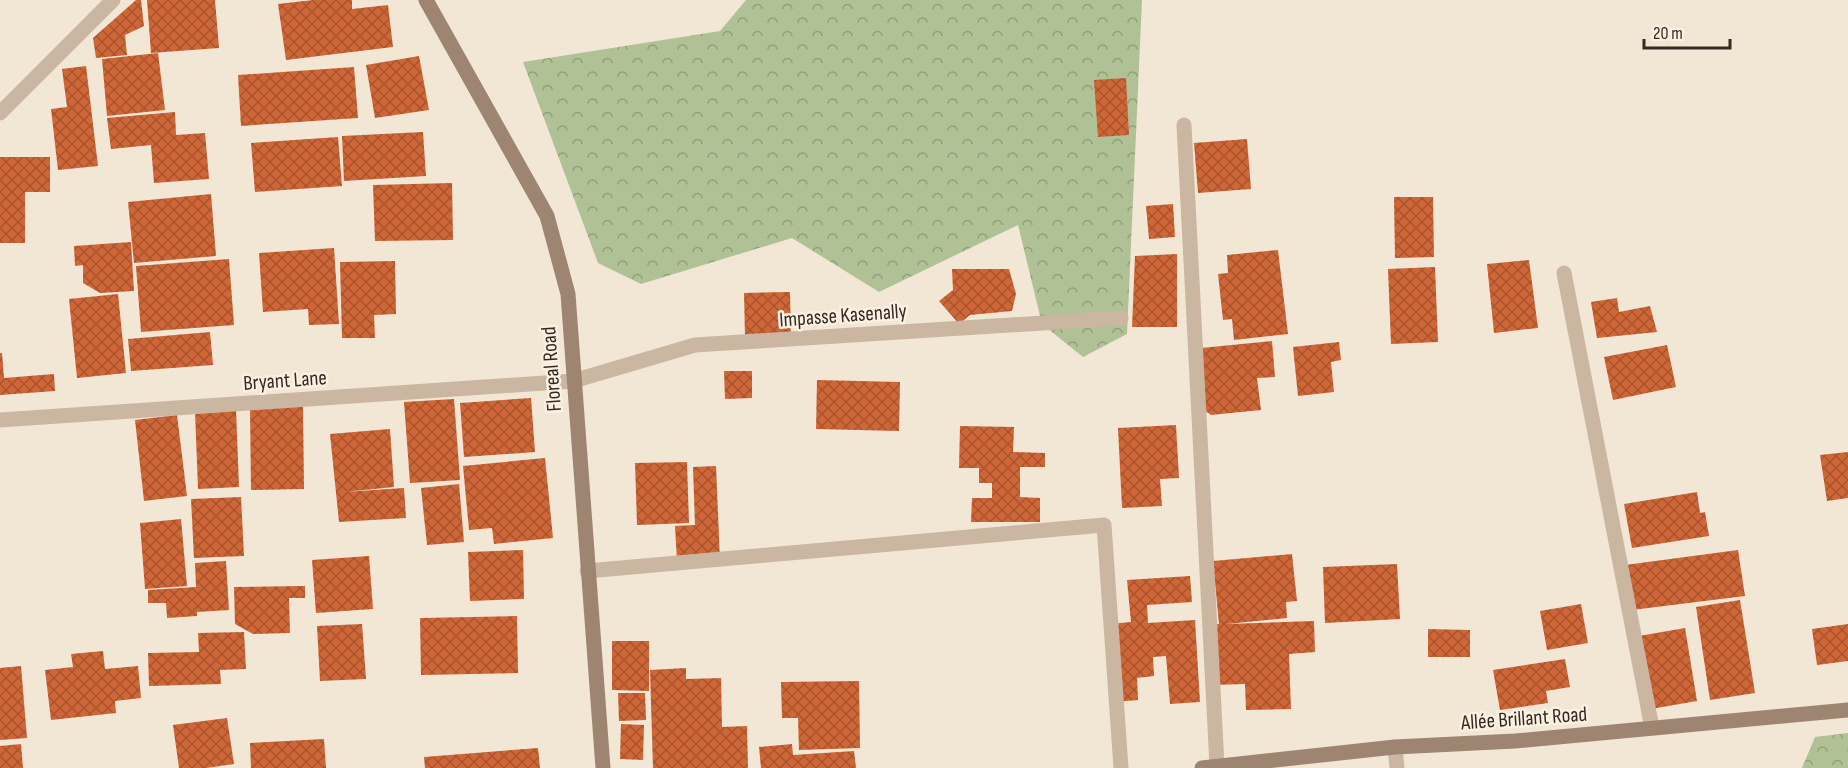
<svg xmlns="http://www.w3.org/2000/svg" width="1848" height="768" font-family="'Sofia Sans Condensed',sans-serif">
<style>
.forest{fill:url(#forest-crowns)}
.building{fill:url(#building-cross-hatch)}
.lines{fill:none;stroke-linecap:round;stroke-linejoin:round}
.minor{stroke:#cbb7a1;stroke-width:15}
.secondary{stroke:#9e8572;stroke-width:15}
.labels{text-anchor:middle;stroke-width:5;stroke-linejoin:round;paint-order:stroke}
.street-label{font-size:21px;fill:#342a24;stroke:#faf1e2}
</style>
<defs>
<pattern id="forest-crowns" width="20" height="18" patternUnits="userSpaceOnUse" patternTransform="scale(1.5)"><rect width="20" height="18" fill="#b0c295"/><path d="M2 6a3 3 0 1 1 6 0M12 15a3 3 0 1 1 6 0" fill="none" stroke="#909e79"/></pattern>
<pattern id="building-cross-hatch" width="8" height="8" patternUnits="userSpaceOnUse" patternTransform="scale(1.5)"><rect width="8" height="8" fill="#cf6637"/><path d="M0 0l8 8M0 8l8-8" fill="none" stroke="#a9542e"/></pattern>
</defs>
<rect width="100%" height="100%" fill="#f2e7d5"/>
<g class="forest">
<polygon points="746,0 1142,0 1127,334 1083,357 1042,324 1018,225 879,292 792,238 641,284 598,263 523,62 720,31"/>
<polygon points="1848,733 1848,768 1802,768 1815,737"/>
</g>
<g class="building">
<polygon points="136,0 141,0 144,26 125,35 127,55 96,58 93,38"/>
<polygon points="147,0 215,0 219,48 151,53"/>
<polygon points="313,0 352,0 352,9 388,5 393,47 286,60 278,4"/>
<polygon points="158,53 165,110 107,116 102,59"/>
<polygon points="419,56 429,110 375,118 366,65"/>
<polygon points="86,66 98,166 58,170 51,109 67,107 62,69"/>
<polygon points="354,67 358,118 241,126 238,75"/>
<polygon points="1126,78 1129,135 1098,137 1094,80"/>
<polygon points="175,112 176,135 205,133 209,179 154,183 151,145 111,149 107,118"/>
<polygon points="423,132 426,176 344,181 342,136"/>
<polygon points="338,137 342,186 255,192 251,143"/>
<polygon points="1247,139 1251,189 1198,193 1194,143"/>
<polygon points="0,157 50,157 50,192 25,192 25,243 0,243"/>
<polygon points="452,183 453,240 375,241 373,185"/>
<polygon points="211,194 216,256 134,263 128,202"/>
<polygon points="1394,197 1433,197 1434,257 1395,258"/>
<polygon points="1173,204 1175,237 1149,239 1146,206"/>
<polygon points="131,242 134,291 100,293 83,283 83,265 75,266 74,246"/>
<polygon points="334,248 339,324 309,325 308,309 263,312 259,253"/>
<polygon points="1278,250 1288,334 1234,340 1232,319 1223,320 1218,274 1228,273 1227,255"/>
<polygon points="1177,254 1177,327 1132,327 1135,256"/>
<polygon points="229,259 234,325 141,332 136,266"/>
<polygon points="1529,260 1538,328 1494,333 1487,264"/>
<polygon points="395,261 396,314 374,315 375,338 342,338 340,262"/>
<polygon points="1435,267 1438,342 1391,344 1388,269"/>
<polygon points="952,269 1009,269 1016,294 1012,311 970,315 959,324 939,301 953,290"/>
<polygon points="790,292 791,336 745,337 744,293"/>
<polygon points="118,294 126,373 77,378 69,299"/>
<polygon points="1617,298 1619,312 1650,306 1657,332 1597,338 1591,302"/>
<polygon points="210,332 213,365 131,371 128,339"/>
<polygon points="1272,341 1275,377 1257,378 1261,410 1211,415 1197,405 1191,349"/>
<polygon points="1339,342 1341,360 1331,362 1334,392 1298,396 1293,347"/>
<polygon points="1667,345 1676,387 1613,400 1604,357"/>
<polygon points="0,353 2,353 4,378 54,374 55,391 0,395"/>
<polygon points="724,371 752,371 752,398 725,399"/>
<polygon points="817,380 900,382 899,431 816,429"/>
<polygon points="531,398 535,452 464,457 460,403"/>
<polygon points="454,399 460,480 410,483 404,402"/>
<polygon points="303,406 304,489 251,490 250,407"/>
<polygon points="236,409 239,487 198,489 195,411"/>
<polygon points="177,415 187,496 144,501 135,420"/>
<polygon points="1176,425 1179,478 1160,479 1162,506 1122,508 1118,428"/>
<polygon points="960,426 1014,427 1013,452 1045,453 1045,467 1020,467 1020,497 1040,498 1040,522 971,522 972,498 992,498 992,483 979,483 979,468 959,468"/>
<polygon points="390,429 394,487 344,492 404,488 406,518 339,522 330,434"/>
<polygon points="1848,452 1848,498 1827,501 1820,455"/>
<polygon points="545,458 553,538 494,544 492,528 469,530 463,466"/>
<polygon points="687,462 689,523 637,525 635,463"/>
<polygon points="716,466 720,560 677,561 675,526 695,525 693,467"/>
<polygon points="459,484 464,542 427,545 421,488"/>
<polygon points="1697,492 1700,513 1705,512 1709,536 1632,548 1624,504"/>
<polygon points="241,497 244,556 194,558 191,499"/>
<polygon points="181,519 187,586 145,589 140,523"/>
<polygon points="523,550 524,599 470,601 468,552"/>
<polygon points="1738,550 1745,596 1632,610 1625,565"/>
<polygon points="1292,554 1297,601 1286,602 1287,618 1226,624 1314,621 1315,652 1289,654 1291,709 1246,710 1245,684 1213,685 1211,624 1219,624 1213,561"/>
<polygon points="369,556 373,609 316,613 312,560"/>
<polygon points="226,561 229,610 197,612 197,616 167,618 166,603 148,603 148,590 196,587 195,563"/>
<polygon points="1397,564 1400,619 1325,623 1323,567"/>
<polygon points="1190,576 1192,602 1147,605 1148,623 1195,620 1200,702 1170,704 1166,656 1153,657 1154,676 1137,678 1138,700 1115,702 1110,624 1131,622 1127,580"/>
<polygon points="305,586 305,598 289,598 290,633 253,634 235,624 234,587"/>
<polygon points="1740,600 1755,693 1710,700 1696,607"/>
<polygon points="1581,604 1588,643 1547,650 1540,611"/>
<polygon points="517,616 518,673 421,675 420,618"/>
<polygon points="362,624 366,679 320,681 317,626"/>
<polygon points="1848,624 1848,661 1817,665 1812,629"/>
<polygon points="1685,628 1697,701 1651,709 1639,636"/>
<polygon points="1428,629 1470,630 1470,657 1428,657"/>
<polygon points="244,632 246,669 220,670 221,684 149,686 148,653 199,652 198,633"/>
<polygon points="612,641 649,641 649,691 612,690"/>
<polygon points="103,651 105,669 138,666 141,698 115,701 116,713 51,720 45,670 73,667 71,654"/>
<polygon points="1565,659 1570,687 1546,691 1548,703 1500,710 1493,670"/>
<polygon points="21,666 27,738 0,740 0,668"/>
<polygon points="686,668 686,679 721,678 722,727 747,726 748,768 653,768 650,670"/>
<polygon points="859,681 860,748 799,750 798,718 782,718 781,682"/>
<polygon points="618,693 645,693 646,720 619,721"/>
<polygon points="227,718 234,764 206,768 179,768 173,725"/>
<polygon points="621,724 644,725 643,760 620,759"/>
<polygon points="324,739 326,768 251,768 250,743"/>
<polygon points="21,744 23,768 0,768 0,746"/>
<polygon points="792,744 793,755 854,751 856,768 761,768 759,747"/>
<polygon points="538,748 540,768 425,768 424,757"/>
</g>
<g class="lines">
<g class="minor">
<polyline points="0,113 113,0"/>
<polyline points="1184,125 1217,766"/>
<polyline points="1564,273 1652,728"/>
<polyline points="0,420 573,381 695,345 1121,318"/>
<polyline points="587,571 1104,525 1121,768"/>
<polyline points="1395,747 1397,768"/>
</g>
<g class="secondary">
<polyline points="426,0 547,216 568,294 603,768"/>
<polyline points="1202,768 1395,747 1515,741 1848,710"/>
</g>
</g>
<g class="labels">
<g class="street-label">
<text transform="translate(843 315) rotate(-4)" y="7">Impasse Kasenally</text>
<text transform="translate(551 369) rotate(-94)" y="7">Floreal Road</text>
<text transform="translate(285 380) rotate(-4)" y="7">Bryant Lane</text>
<text transform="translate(1524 718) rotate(-4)" y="7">Allée Brillant Road</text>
</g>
</g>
<path d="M1644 39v9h86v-9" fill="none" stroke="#342a24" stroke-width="3"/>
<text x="1653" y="39" font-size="18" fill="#342a24" stroke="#faf1e2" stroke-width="4.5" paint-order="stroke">20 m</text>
</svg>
